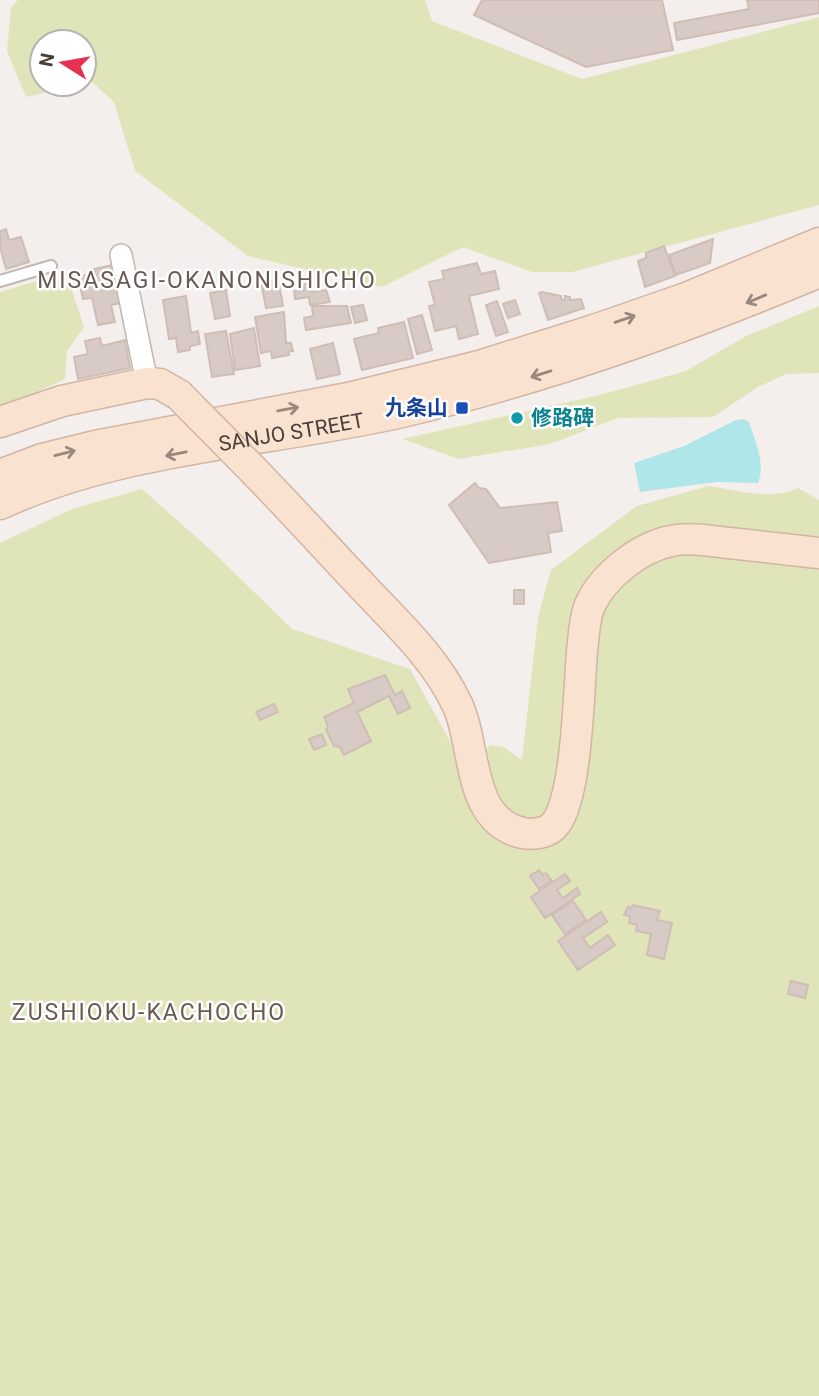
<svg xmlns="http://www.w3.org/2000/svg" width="819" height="1396" font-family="Roboto,'Noto Sans JP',sans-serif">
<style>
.green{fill:#dfe4b9}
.water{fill:#aee6ea}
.building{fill:#d8cac5;stroke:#cfbdb6;stroke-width:2}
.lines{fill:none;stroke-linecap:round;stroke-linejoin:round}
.lane-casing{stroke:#c2b7b2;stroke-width:14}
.street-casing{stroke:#c2b7b2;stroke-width:24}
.secondary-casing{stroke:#d2b5a2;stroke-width:33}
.lane{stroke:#fff;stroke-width:10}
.street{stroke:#fff;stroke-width:21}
.secondary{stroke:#fae2d0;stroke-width:30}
.secondary-bridge-casing{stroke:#d2b5a2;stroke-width:33;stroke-linecap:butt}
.secondary-bridge{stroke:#fae2d0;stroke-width:30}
.oneway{stroke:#98887e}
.transit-dot{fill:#1a4fb4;stroke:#fff;stroke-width:2.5}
.culture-dot{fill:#0f9aa8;stroke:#fff;stroke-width:2.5}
.labels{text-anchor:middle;stroke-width:5;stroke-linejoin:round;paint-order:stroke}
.transit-label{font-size:21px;font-weight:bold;fill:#164399;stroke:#fff;text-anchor:end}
.culture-label{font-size:21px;font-weight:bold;fill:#0d838f;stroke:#fff;text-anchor:start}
.street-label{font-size:21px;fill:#483e3a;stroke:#fff}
.neighbourhood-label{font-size:23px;letter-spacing:2px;fill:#6a5852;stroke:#fff}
</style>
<rect width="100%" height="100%" fill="#f4efec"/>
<g class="green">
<polygon points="18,0 425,0 432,21 582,79 819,17 819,205 572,272 532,272 463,247 382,287 248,256 135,171 114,102 92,82 84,84 84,42 42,42 42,84 84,84 26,97 7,51 11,8"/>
<polygon points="40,280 69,281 84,327 67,351 65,379 0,409 0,292"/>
<polygon points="819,306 819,373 786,374 758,387 713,417 618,418 550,444 459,459 402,439 600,395 686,371 746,336"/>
<path d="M 708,486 C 737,490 771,501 798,488 L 819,500 L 819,1396 L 0,1396 L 0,543 L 72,509 L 142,489 L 213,552 L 292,629 L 410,669 L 455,750 L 481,756 L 490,745 L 504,747 L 522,760 L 538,617 L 551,570 L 637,506 Z"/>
</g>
<path class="water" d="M 744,419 L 749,422 C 755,441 766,464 758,483 L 716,482 L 640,492 L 634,463 L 684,446 L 736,420 Z"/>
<g class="building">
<polygon points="482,0 662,0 673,50 586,67 474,15"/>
<polygon points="747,0 819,0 819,13 677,40 674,23 749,9"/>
<polygon points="6,229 9,240 21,237 29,262 6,269 0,247 0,231"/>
<polygon points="713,239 710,263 676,275 669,255"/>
<polygon points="664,246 675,276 645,287 638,261 646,258 646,253"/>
<polygon points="477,263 481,274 495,271 499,289 469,296 478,334 459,339 456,326 435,331 429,306 435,305 429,282 444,279 442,271"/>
<polygon points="113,265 121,303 111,305 115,322 98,325 92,298 83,299 78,277 95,273 94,269"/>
<polygon points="278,279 283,306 266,308 261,282"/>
<polygon points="309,283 312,292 326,290 330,302 310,305 309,297 295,299 294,291 304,290 303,284"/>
<polygon points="226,290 230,316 215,319 210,293"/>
<polygon points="542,292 561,296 561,299 565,300 565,296 570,297 570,300 581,299 584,308 548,320 539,293"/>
<polygon points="186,296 191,333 198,331 200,344 190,346 190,350 178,352 176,338 169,339 163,300"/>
<polygon points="515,300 520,314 508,318 503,304"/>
<polygon points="497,301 508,332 496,336 486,305"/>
<polygon points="363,305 367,320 355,323 351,307"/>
<polygon points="312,306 347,306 351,323 306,330 304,318 313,316"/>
<polygon points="284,312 286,343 291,343 293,351 288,352 289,355 272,358 271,351 261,353 255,317"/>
<polygon points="422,315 432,350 417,354 408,319"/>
<polygon points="404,322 413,358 362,370 354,339 379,333 378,328"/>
<polygon points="254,328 260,366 235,370 230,334"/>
<polygon points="226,331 234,374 212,377 205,334"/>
<polygon points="100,338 102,346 125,340 130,368 78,379 74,357 88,354 85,341"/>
<polygon points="333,343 340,374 317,379 310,349"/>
<polygon points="475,483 479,488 486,489 500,508 557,502 562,531 548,533 551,552 489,563 449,505"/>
<rect x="514" y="590" width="10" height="14"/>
<polygon points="385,675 395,695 402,691 410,708 398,714 389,696 357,712 371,741 344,755 340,747 334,746 326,730 328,726 324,717 354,703 348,689"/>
<polygon points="274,704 278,712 260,720 256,712"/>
<polygon points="322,734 326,745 314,750 309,739"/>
<polygon points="539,870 543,875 546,873 552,881 539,889 530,876"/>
<polygon points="565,874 570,881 557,890 563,898 577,888 580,894 545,918 531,897"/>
<polygon points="573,901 586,920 565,934 552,915"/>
<polygon points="633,905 660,911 657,920 672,923 664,959 647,955 651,934 636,931 637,925 629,923 630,916 624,915 628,907 632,908"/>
<polygon points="601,912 607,922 583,938 590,948 608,935 615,945 578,970 558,941"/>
<polygon points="791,981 808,985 805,998 788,994"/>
</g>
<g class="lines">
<g class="lane-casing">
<polyline id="lane" points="0,281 51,266"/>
</g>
<g class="street-casing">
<polyline id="street" points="121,255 147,383"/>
</g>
<g class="secondary-casing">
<g id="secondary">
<polyline points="0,422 62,401 147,383 160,384 179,395"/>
<path d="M 256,473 C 293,511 328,550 365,589 C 398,624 436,659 457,704 C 477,745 466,821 523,833 C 535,835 549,833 556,823 C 577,795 579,690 582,651 C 584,637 584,618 590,605 C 603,576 640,547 671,541 C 690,537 711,541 729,543 C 759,546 789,550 819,553"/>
<polyline points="0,475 42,459 95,446 348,398 479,366 594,330 686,298 819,243"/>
<path id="s1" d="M 0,504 C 124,447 270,442 402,412 C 545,378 684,329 819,272"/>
</g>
</g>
<use href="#lane" class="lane"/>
<use href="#street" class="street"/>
<use href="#secondary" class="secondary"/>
<g class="secondary-bridge-casing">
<polyline id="secondary-bridge" points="179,395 256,473"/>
</g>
<use href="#secondary-bridge" class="secondary-bridge"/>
</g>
<defs><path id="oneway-shaft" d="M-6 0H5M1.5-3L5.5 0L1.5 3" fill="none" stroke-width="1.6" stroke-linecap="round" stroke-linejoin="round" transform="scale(1.75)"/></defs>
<g class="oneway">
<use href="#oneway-shaft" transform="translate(756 299) rotate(157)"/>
<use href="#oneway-shaft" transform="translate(625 319) rotate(-19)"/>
<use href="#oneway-shaft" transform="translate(541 374) rotate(163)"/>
<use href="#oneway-shaft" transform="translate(288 409) rotate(-10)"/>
<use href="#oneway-shaft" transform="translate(65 453) rotate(-14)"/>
<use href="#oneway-shaft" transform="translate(176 454) rotate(169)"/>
</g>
<rect class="transit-dot" x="455" y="401" width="14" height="14" rx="3.5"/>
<circle class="culture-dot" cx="517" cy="418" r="7"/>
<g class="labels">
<g class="transit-label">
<text x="448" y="415">九条山</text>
</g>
<g class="culture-label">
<text x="531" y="425">修路碑</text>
</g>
<g class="street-label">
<text dy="7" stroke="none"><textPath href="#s1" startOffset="301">SANJO STREET</textPath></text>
</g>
<g class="neighbourhood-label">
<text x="207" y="288">MISASAGI-OKANONISHICHO</text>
<text x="149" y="1020">ZUSHIOKU-KACHOCHO</text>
</g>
</g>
<g transform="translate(63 63) rotate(281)"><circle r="33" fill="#ffffff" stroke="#b6b2b0" stroke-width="2"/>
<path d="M0-5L12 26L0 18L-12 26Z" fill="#e63152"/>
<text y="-10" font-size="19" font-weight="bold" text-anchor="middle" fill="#483e3a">N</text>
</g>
</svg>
